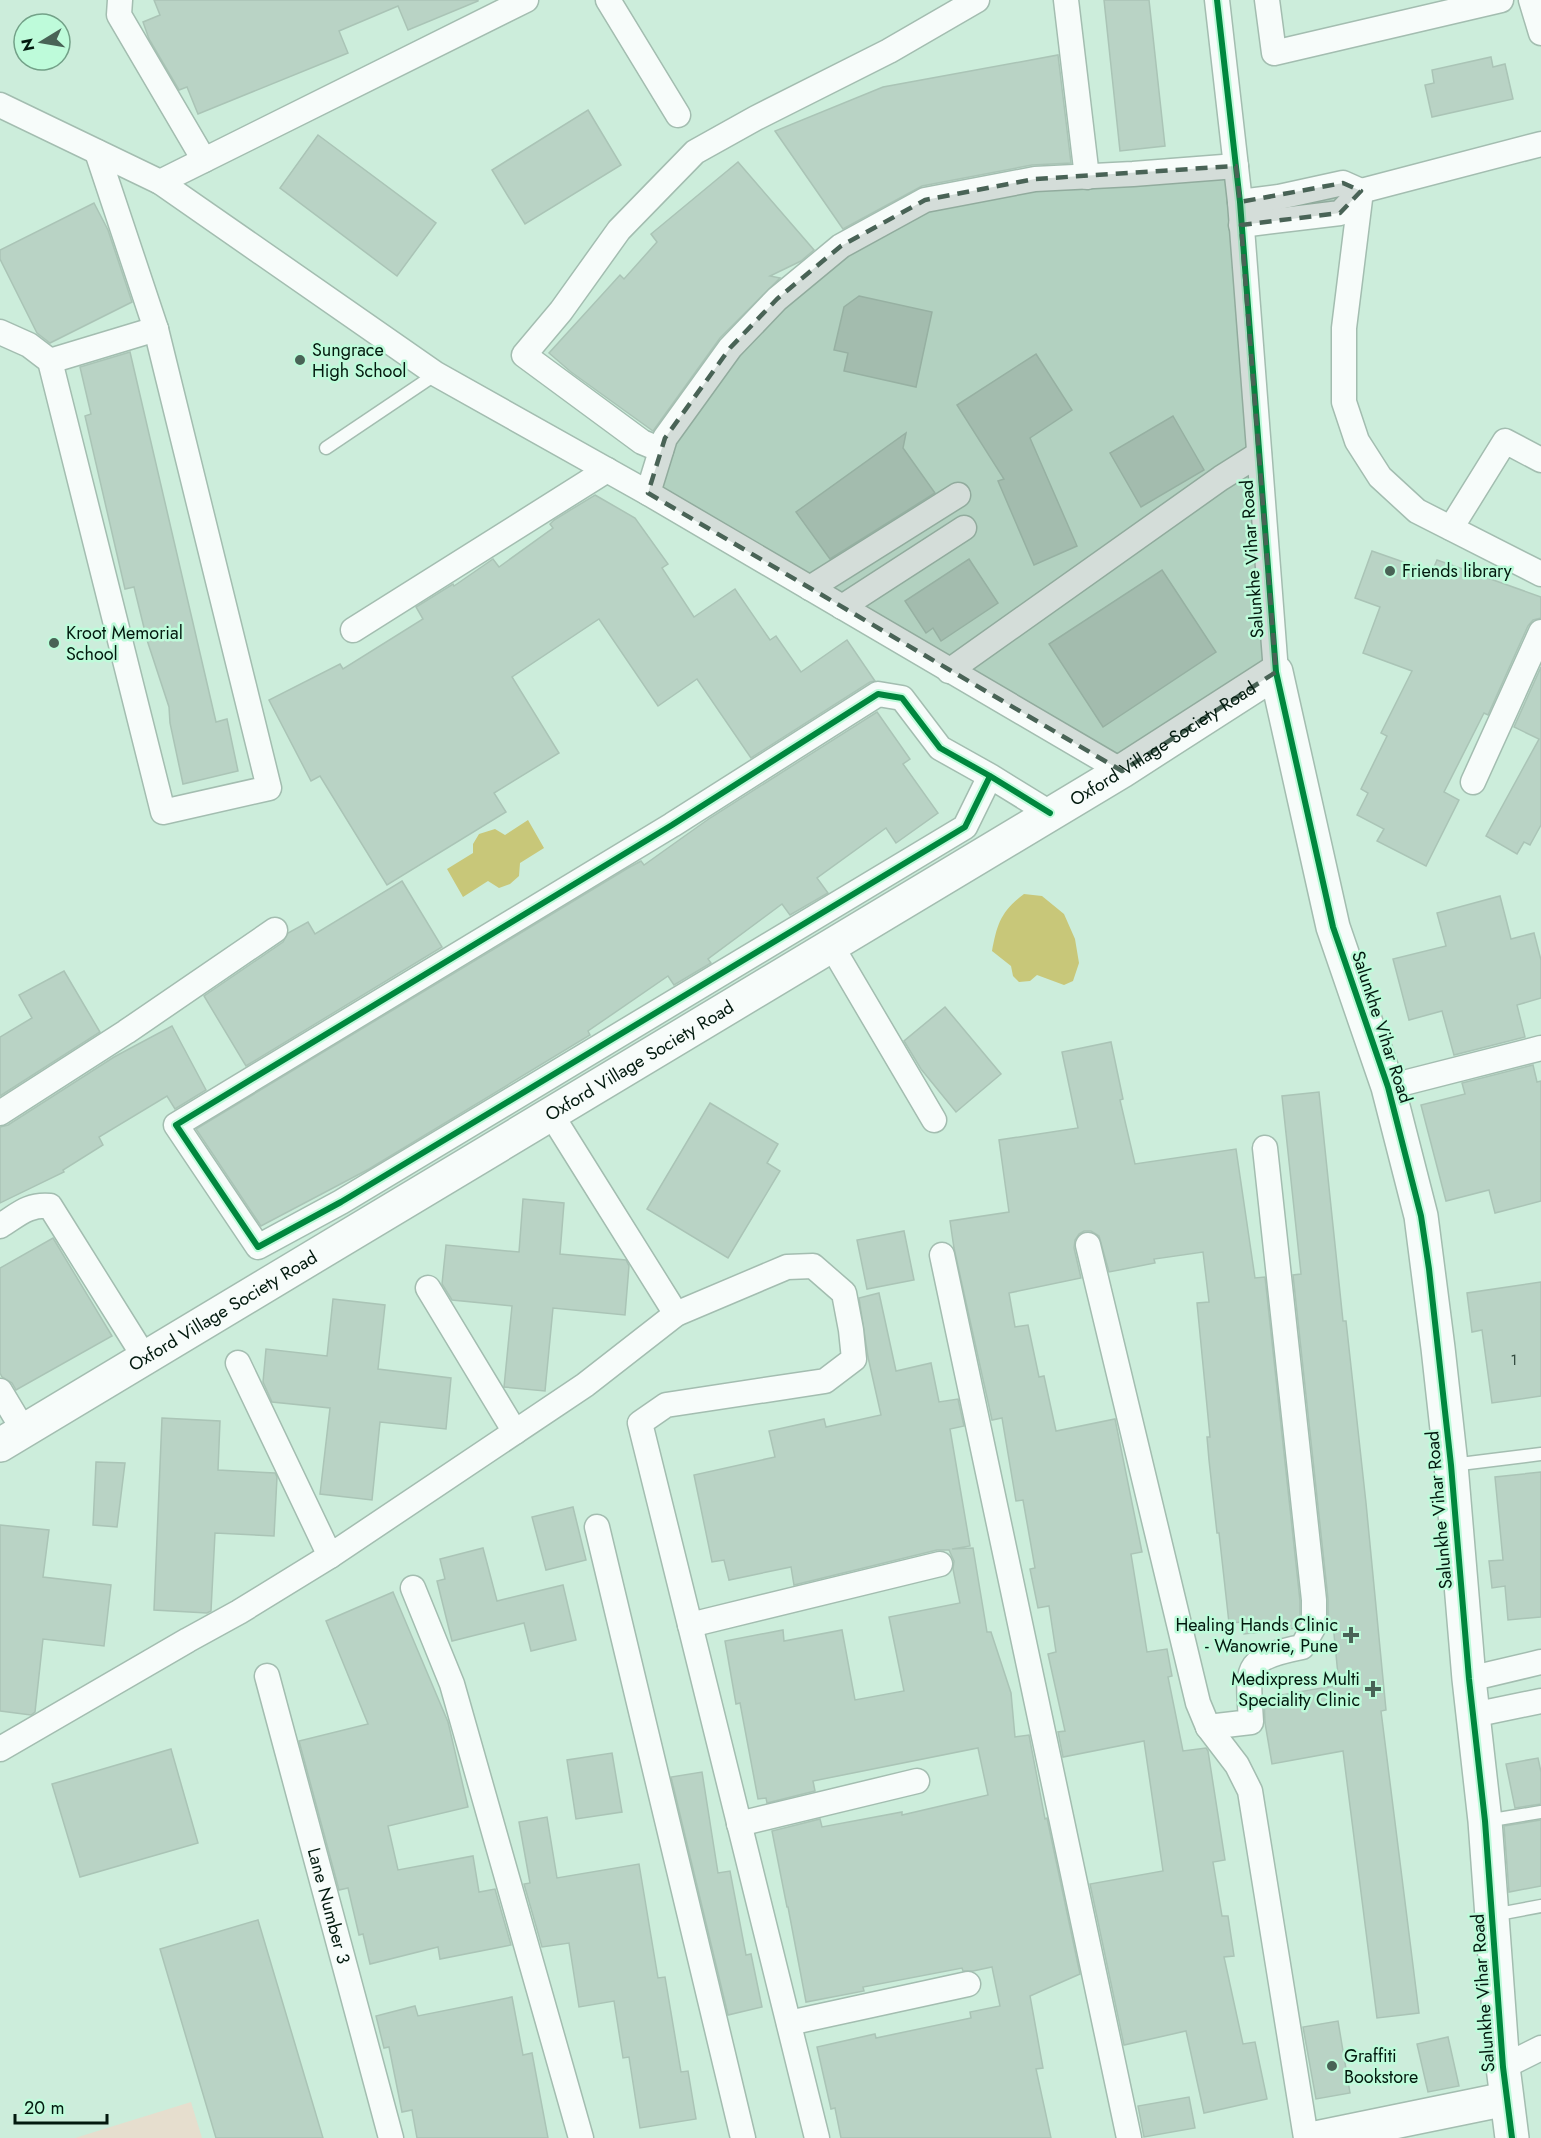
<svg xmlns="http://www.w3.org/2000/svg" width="1541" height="2138" font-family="Jost,sans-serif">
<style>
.green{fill:#e6dece}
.water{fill:#c8c779}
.building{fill:#b9d3c5;stroke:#aac4b6;stroke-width:1.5}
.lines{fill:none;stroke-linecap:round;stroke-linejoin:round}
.lane-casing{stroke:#a3bdb0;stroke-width:15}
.street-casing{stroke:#a3bdb0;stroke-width:27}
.secondary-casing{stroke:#a3bdb0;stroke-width:36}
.lane{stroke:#f7fcfa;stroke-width:12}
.street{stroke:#f7fcfa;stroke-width:24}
.secondary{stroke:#f7fcfa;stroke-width:33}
.cycleway-casing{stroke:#befbda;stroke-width:10}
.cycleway{stroke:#00873e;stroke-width:6}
.marked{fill:#496356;fill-opacity:0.2;stroke:#496356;stroke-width:4.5;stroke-dasharray:12 8;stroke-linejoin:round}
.poi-dot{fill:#496356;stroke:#befbda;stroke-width:2}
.labels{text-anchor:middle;stroke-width:5;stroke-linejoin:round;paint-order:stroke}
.number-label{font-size:15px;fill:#324a3e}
.poi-label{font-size:18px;fill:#02190e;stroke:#befbda;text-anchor:start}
.street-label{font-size:18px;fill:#02190e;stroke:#befbda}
</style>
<rect width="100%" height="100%" fill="#cceddb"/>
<polygon class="green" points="191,2102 202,2138 75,2138"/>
<g class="water">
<polygon points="528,820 544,848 520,863 519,876 510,884 499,888 488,881 463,897 447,869 473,853 473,844 479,834 495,829 505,835"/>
<path d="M 1024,894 L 1042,896 L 1064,914 L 1075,939 L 1079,963 L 1073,981 L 1064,985 L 1037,975 L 1030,981 L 1019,982 L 1013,976 L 1011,966 L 992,951 C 997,924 1001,911 1024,894 Z"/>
</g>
<g class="building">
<polygon points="154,0 478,0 478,1 408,30 398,6 339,31 348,53 198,114 187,87 179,90 149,39 143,22 160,15"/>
<polygon points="1104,0 1149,0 1165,146 1120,151"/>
<polygon points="1058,55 1071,163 1032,165 922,186 843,229 775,131 883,87"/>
<polygon points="1491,57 1493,67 1505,64 1513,99 1432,117 1425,85 1434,83 1432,70"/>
<polygon points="588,110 621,165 525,224 492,170"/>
<polygon points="318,135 436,223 397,276 280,188"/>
<polygon points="738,162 814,250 801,261 770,276 780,278 720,338 653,431 571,372 549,353 620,275 624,279 657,242 651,234"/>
<polygon points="94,203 108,230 132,302 50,343 37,333 0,259 0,250"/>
<polygon points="859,296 932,312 916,387 844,371 848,353 834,350 844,307"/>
<polygon points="130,352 216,722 227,719 238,771 183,784 170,723 169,707 147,640 134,587 125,589 85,416 91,414 80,367"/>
<polygon points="1036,354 1072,410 1030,438 1077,546 1034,565 998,481 1004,479 957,405"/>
<polygon points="1173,416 1204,470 1141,507 1110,453"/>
<polygon points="906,433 903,448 935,493 830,559 796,512"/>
<polygon points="595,495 635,518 668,564 662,568 694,617 735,589 770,640 776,636 801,672 847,640 875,681 870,682 751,758 697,679 658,706 599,619 512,677 559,753 494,793 506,812 387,885 320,776 311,781 269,700 340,664 343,669 423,619 416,607 453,584 454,586 493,559 499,567 553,528 550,524 554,520"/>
<polygon points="1372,551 1432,572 1437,560 1541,597 1541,618 1533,620 1528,626 1488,715 1484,713 1444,792 1459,800 1426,866 1377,841 1384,829 1357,815 1368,793 1361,789 1387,736 1381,733 1412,671 1363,653 1380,607 1355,598"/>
<polygon points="969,559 998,603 941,641 933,628 926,633 905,601"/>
<polygon points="1162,570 1216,652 1103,727 1049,644"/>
<polygon points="1541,667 1541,825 1530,845 1524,842 1517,854 1486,836 1539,739 1514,727"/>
<polygon points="877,712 910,759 903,764 938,813 896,843 886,828 817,878 828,893 790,915 782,904 708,959 711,963 674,985 668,976 588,1031 590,1035 369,1169 261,1226 196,1129 628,868 641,861 644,865 710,818"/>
<polygon points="402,881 442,947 246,1066 204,996 283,942 288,933 308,922 315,934"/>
<polygon points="1500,896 1511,939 1534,933 1541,960 1541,998 1517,1005 1525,1037 1454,1055 1442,1011 1409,1020 1393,959 1446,946 1437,913"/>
<polygon points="64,971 100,1032 0,1096 0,1037 32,1018 19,995"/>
<polygon points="945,1007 1001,1074 956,1112 921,1069 904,1041"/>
<polygon points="172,1026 206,1090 175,1109 167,1096 99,1137 103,1145 63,1170 64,1172 0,1203 0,1127 8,1125 114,1057"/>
<polygon points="1111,1042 1123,1099 1120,1100 1135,1164 1236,1149 1255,1278 1265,1277 1300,1601 1300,1622 1296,1628 1244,1634 1243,1622 1229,1623 1219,1533 1217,1533 1209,1460 1207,1437 1210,1437 1197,1303 1209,1302 1203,1252 1154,1259 1155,1263 1109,1272 1099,1236 1091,1231 1084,1231 1079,1234 1075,1240 1074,1248 1081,1278 1009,1293 1015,1327 1028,1325 1039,1377 1044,1376 1056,1431 1115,1419 1142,1552 1131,1554 1147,1652 1167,1649 1172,1676 1168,1677 1183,1751 1206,1748 1208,1751 1225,1860 1213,1862 1222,1916 1228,1916 1234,1956 1224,1957 1243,2044 1255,2042 1267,2099 1204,2113 1186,2031 1124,2045 1090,1884 1163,1871 1144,1741 1063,1757 1058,1732 1065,1731 1048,1654 1056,1652 1049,1606 1038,1608 1030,1569 1035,1568 1023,1500 1016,1501 1002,1418 992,1420 954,1248 950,1221 1009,1212 999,1140 1078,1128 1062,1052"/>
<polygon points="1533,1065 1537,1082 1541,1081 1541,1201 1495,1213 1489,1190 1446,1201 1421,1105 1465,1094 1462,1083"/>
<polygon points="1319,1092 1343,1321 1346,1321 1366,1503 1386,1710 1381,1711 1419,2013 1377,2018 1343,1751 1272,1764 1265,1723 1264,1698 1339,1685 1333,1624 1328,1625 1328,1599 1293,1275 1301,1274 1282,1096"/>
<polygon points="710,1103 778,1144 767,1163 780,1171 728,1258 647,1209"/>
<polygon points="523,1199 564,1203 560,1254 626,1260 629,1266 625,1315 553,1308 545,1391 504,1387 512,1306 452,1300 442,1284 446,1245 519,1252"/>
<polygon points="904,1231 914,1280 867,1289 857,1240"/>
<polygon points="53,1238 112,1336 16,1390 12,1383 2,1377 0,1373 0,1268"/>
<polygon points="1541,1282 1541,1396 1492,1403 1482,1330 1472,1332 1467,1293"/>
<polygon points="879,1293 896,1371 931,1363 939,1402 958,1399 964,1426 950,1429 970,1546 952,1549 973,1548 987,1632 991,1632 1011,1693 1015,1737 1029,1735 1045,1819 1047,1818 1080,1974 1030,1996 1043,2068 1036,2069 1051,2138 841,2138 835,2108 831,2109 817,2047 875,2034 876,2038 971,2018 970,2012 1000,2006 992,1967 973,1971 963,1971 962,1968 863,1987 864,1991 806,2002 788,1907 787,1907 772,1831 820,1819 822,1827 902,1812 902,1815 988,1795 978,1748 813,1781 815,1791 767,1803 766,1798 758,1799 740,1703 736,1704 725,1641 783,1630 784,1641 842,1630 855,1700 904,1691 889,1617 960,1603 953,1569 954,1561 949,1550 937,1550 794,1585 791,1567 729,1580 724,1560 712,1562 694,1475 775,1457 769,1431 824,1419 826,1427 881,1415 868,1357 859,1298"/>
<polygon points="333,1299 385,1305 378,1369 451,1378 446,1429 380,1422 372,1500 320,1494 330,1408 272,1402 263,1382 266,1349 327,1356"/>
<polygon points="162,1418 220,1421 218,1470 275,1473 277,1477 274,1536 215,1533 211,1611 207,1613 154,1610"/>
<polygon points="96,1462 125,1463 117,1527 93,1525"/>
<polygon points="1541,1472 1541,1617 1508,1620 1505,1586 1492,1588 1489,1561 1503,1560 1495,1477"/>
<polygon points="573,1507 586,1560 546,1570 532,1517"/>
<polygon points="0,1525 49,1530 43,1577 111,1585 104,1646 43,1639 35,1712 31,1715 0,1711"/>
<polygon points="483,1548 497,1601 563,1585 576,1640 531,1651 524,1623 452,1641 437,1581 445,1579 440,1559"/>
<polygon points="393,1592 448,1722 468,1807 388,1826 398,1870 473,1856 479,1892 495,1889 511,1945 440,1959 438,1947 370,1964 363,1934 359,1935 348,1888 339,1890 299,1741 368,1724 326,1621"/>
<polygon points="171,1749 198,1843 80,1877 52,1784"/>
<polygon points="612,1753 622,1812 576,1819 567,1760"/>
<polygon points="1538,1758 1541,1772 1541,1804 1515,1808 1506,1764"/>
<polygon points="702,1772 718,1873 730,1871 746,1955 751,1954 762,2007 728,2015 671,1777"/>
<polygon points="547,1817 557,1878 639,1864 658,1978 665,1977 681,2072 688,2071 696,2119 640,2128 629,2057 623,2058 614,2001 579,2007 569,1943 542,1947 524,1884 530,1883 519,1822"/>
<polygon points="1541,1820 1541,1886 1509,1892 1504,1826"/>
<polygon points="258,1920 323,2138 216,2138 160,1949"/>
<polygon points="512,1997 523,2055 532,2053 548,2138 417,2138 412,2110 402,2112 389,2047 384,2048 376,2016 415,2006 418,2016"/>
<polygon points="1338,2021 1350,2093 1316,2099 1303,2027"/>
<polygon points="1448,2037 1459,2086 1428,2092 1417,2044"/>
<polygon points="1189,2097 1195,2128 1144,2137 1138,2106"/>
</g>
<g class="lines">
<g class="lane-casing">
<g id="lane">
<polyline points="326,448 436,374"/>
<polyline points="1452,1465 1541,1454"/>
<polyline points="1486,1821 1541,1812"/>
<polyline points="1493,1915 1541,1906"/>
</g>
</g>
<g class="street-casing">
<g id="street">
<polyline points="120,0 119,15 204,160"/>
<polyline points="608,0 678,115"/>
<polyline points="1066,0 1087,177"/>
<polyline points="1217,0 1240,202 1276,672"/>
<polyline points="1267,0 1274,53 1501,0"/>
<polyline points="1531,0 1541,33"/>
<polyline points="0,105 160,182 436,374 648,493 1122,771"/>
<polyline points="160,182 526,0"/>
<polyline points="1361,191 1344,328 1344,402 1357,441 1380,477 1417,511 1541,574"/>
<polyline points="1240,202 1279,197 1343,183 1361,191"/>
<polyline points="1241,225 1340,213 1361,191 1541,144"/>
<polyline points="0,332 29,345 50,361 163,812 269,788 156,329 97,152"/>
<polyline points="50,361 156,329"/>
<polyline points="661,450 642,442 524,355 561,311 619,230 695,152 756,118 889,51 977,0"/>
<polyline points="648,493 665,438 730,348 777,299 841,246 925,200 1035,179 1133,174 1236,166"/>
<polyline points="1451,528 1505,441 1541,460"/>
<polyline points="810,588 958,495"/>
<polyline points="842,607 964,528"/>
<polyline points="353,630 607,470"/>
<polyline points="949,671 1221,478 1259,454"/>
<polyline points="990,776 965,827 341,1202 258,1247 176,1125 672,825 878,694 902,698 940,748 990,776 1050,813"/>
<polyline points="1473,782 1541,632"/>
<polyline points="831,945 934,1120"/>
<polyline points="1388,1087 1541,1048"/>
<polyline points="0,1113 126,1032 275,930"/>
<polyline points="551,1114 676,1314"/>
<path d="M 0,1226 C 18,1215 28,1204 50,1206 L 145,1358"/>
<polyline points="1088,1245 1198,1703 1208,1727 1237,1765 1250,1791 1306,2138"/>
<polyline points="942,1255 1129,2138"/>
<polyline points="428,1288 515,1432"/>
<polyline points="238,1363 330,1556 585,1385 676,1314 787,1267 813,1266 844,1293 851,1330 854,1359 825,1381 666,1405 640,1423 817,2138"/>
<polyline points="0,1391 24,1431"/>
<polyline points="597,1527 743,2138"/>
<polyline points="413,1588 452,1684 581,2138"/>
<polyline points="690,1625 940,1564"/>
<path id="s1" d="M 267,1676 L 391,2138"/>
<polyline points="1469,1679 1541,1662"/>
<polyline points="1473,1715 1541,1701"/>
<path d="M 1208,1727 L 1251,1722 C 1248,1667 1242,1659 1302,1647 L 1314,1626 L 1314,1600 L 1265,1148"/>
<polyline points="0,1749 188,1640 239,1612 330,1556"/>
<polyline points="739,1824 917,1781"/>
<polyline points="789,2023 968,1984"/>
<polyline points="1503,2067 1541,2048"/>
</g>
</g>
<g class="secondary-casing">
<g id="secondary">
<path id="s2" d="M 0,1445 L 1122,771 L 1276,672 L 1333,927 L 1388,1087 L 1421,1216 L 1438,1348 L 1451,1465 L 1469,1679 L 1485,1821 L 1503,2067 L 1512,2138"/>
<polyline points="1316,2138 1506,2099"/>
</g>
</g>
<use href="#lane" class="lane"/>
<use href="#street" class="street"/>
<use href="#secondary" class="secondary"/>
<g class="cycleway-casing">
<g id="cycleway">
<polyline points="1217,0 1240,202 1276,672 1333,927 1388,1087 1421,1216 1429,1269 1451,1465 1469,1679 1485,1821 1503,2067 1512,2138"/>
<polyline points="990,776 965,827 341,1202 258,1247 176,1125 672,825 878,694 902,698 940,748 990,776 1050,813"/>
</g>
</g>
<use href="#cycleway" class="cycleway"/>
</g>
<path class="marked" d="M 1236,166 L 1240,202 L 1343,183 L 1361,191 L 1340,213 L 1241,225 L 1276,672 L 1122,771 L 648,493 L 665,438 L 730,348 L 777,299 L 841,246 L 925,200 L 1035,179 Z"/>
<g class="poi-dot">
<circle cx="300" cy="360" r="6"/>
<circle cx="1390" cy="571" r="6"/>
<circle cx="54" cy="643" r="6"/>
<path d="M1348 1626h6v6h6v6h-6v6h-6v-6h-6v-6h6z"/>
<path d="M1370 1680h6v6h6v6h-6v6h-6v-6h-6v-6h6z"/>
<circle cx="1332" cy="2066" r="6"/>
</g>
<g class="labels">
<g class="number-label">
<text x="1514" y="1365">1</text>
</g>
<g class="poi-label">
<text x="312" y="356">Sungrace<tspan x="312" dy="21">High School</tspan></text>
<text x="1402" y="577">Friends library</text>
<text x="66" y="639">Kroot Memorial<tspan x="66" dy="21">School</tspan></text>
<text x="1338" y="1631" text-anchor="end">Healing Hands Clinic<tspan x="1338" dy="21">- Wanowrie, Pune</tspan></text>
<text x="1360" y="1685" text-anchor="end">Medixpress Multi<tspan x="1360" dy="21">Speciality Clinic</tspan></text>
<text x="1344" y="2062">Graffiti<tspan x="1344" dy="21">Bookstore</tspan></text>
</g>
<g class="street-label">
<text transform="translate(1252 559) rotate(-94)" y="6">Salunkhe Vihar Road</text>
<text dy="6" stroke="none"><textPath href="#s2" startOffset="1358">Oxford Village Society Road</textPath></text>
<text transform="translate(1382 1027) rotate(72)" y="6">Salunkhe Vihar Road</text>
<text dy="6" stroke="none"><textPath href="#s2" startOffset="746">Oxford Village Society Road</textPath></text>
<text dy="6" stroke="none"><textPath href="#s2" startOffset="260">Oxford Village Society Road</textPath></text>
<text transform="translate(1439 1510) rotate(-95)" y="6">Salunkhe Vihar Road</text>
<text dy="6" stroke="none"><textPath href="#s1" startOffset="238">Lane Number 3</textPath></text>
<text transform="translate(1483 1993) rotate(-94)" y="6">Salunkhe Vihar Road</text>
</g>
</g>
<g transform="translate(42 42) rotate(259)"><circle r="28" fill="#befbda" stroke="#73a188" stroke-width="1.5"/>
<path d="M0-4.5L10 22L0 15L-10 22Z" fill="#496356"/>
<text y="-9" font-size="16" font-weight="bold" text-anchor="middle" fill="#02190e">N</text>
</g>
<path d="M15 2114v9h92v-9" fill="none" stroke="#02190e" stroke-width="3"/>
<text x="24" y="2114" font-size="18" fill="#02190e" stroke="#befbda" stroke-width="4.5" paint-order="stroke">20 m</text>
</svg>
